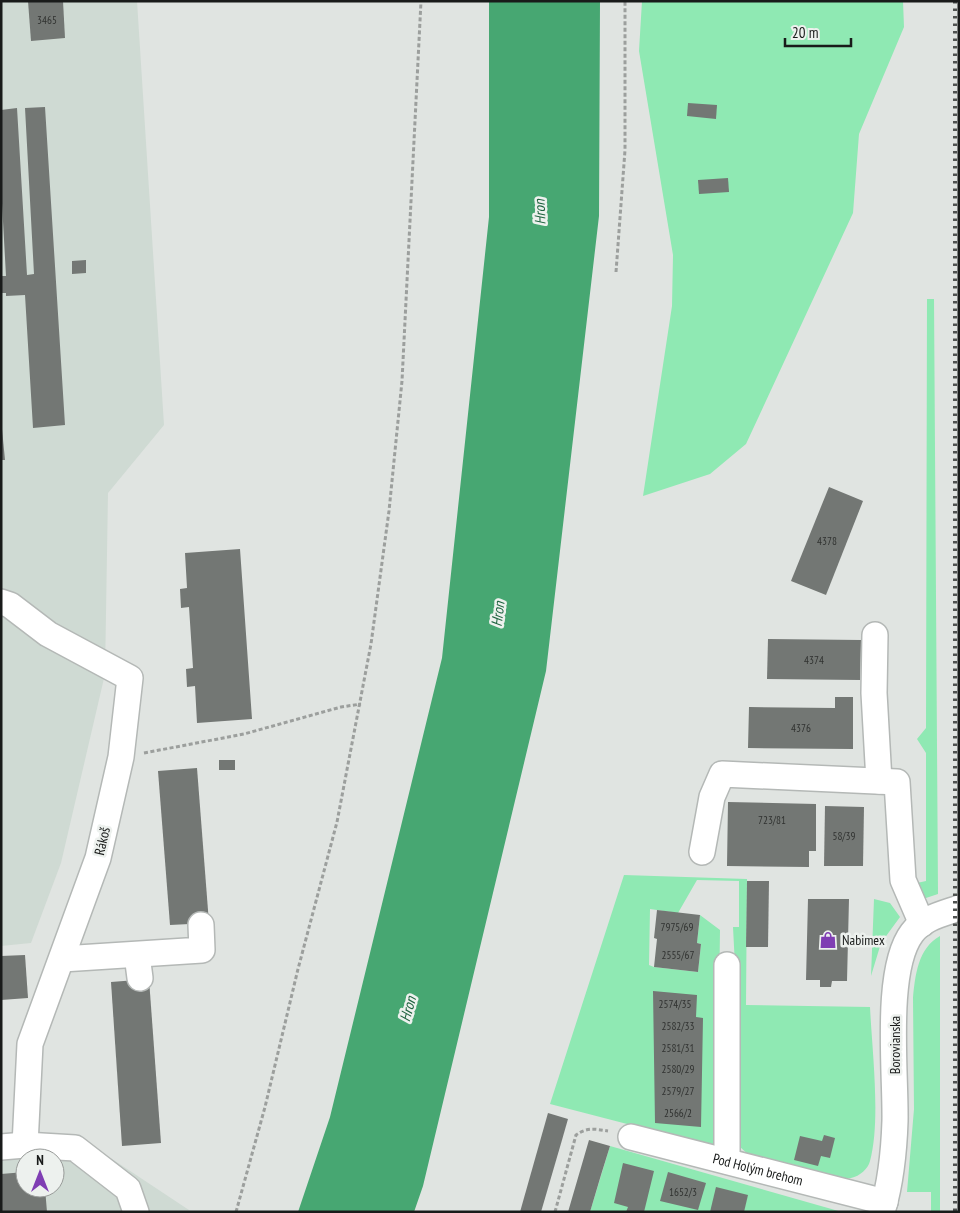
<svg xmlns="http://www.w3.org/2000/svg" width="960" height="1213" font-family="'PT Sans Narrow',sans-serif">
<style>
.built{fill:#cfdad3;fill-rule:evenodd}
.green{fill:#8fe9b3}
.water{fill:#47a772}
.building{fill:#737774}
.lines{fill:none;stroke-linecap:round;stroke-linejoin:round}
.minor-casing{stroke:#b4b8b6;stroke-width:28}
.path{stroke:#9c9f9d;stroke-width:3;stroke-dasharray:4 2.5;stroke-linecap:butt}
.minor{stroke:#fff;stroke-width:25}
.rail{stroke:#4f5250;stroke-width:4;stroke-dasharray:2.5 5;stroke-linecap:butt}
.labels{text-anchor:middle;stroke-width:5;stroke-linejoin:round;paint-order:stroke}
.number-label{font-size:11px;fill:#303230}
.street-label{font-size:14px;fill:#191b1a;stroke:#edf1ee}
.poi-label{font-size:14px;fill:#191b1a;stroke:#edf1ee;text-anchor:start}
.water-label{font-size:15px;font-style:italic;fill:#1e633f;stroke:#edf1ee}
</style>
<rect width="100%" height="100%" fill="#e0e4e1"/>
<g class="built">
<polygon points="1,1 137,1 164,425 108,493 105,674 61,863 31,943 1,946"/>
<path d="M 57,1133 L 112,1159 L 192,1212 L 1,1212 L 1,1136 ZM 25,1158 L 55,1158 L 55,1188 L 25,1188 Z"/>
</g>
<g class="green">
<polygon points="642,1 903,1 904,27 859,134 853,213 746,444 710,474 643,496 672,306 673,255 639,51"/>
<polygon points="927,299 934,299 938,894 923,899 917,883 926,881 926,753 917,739 926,728"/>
<path d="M 624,875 L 747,879 L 746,1005 L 870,1007 C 872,1050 881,1121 870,1161 C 868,1169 860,1176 851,1178 C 835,1181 770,1161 750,1156 L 740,1147 L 737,1138 L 737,1005 L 733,927 L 739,927 L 739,881 L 697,880 L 678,913 L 650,909 L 649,965 L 654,967 L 698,972 L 701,944 L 697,943 L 700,915 L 720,930 L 717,1140 L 712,1146 L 550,1104 Z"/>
<polygon points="874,899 890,903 900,917 881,943 871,976"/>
<path d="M 940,936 L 940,1212 L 931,1212 L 931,1192 L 907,1192 L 914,1109 L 913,998 C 915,976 918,948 940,936 Z"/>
<polygon points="610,1146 842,1212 590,1212"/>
</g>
<polygon class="water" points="489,1 600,1 599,216 546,671 423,1186 414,1212 298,1212 330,1117 442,658 489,217"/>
<g class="building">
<polygon points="28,1 63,1 65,38 31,41"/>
<polygon points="688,103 717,105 716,119 687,116"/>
<polygon points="45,107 65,425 33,428 25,295 6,296 6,293 1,293 1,276 6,276 1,185 1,110 17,108 27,275 34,274 25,108"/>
<polygon points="728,178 729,192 699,194 698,180"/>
<polygon points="86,260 86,273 72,274 72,261"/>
<polygon points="1,419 5,460 1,460"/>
<polygon points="829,487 863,501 826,595 791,581"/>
<polygon points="240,549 252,719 197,723 195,686 187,687 186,669 193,668 189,607 181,608 180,589 187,588 185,553"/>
<polygon points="768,639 861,640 860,680 767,679"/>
<polygon points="835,697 853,697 853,749 748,748 749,707 835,708"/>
<rect x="219" y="760" width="16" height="10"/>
<polygon points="197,768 209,923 170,925 158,771"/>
<polygon points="728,802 816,804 816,851 809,851 809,867 727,866"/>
<polygon points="825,806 864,807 863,866 824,866"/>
<polygon points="747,881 769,881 768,947 746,947"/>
<polygon points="808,899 849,899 847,981 832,981 831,987 820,987 820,980 806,980"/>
<polygon points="657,910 700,915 697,943 701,944 698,972 654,967 657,939 654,938"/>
<polygon points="25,955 28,998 1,1000 1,956"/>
<polygon points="149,979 161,1143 122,1146 111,982"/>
<polygon points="653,991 697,995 696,1017 703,1018 701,1127 655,1123"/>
<polygon points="548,1113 568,1119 562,1140 541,1212 520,1212"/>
<polygon points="824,1135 835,1138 830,1158 821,1156 818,1166 794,1160 800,1136 822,1141"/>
<polygon points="589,1140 610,1146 601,1175 590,1212 568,1212"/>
<polygon points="623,1163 654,1171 644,1212 626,1212 628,1207 614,1203"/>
<polygon points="25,1172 25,1188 45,1188 47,1212 1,1212 1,1174"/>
<polygon points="668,1172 706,1183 698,1210 660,1201"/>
<polygon points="716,1187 748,1195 744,1212 710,1212"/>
</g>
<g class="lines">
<g class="minor-casing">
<g id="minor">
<polyline points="1,602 10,605 48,634 130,678 121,757 98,858 30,1044 25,1145"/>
<polyline points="875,635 874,693 879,781"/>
<polyline points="702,852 712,797 722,774 897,782 903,880 922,924"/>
<polyline points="137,955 140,978"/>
<polyline points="62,959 202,950 201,925"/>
<path id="s1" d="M 631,1137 L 885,1202"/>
<polyline points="1,1147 25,1145 75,1148 128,1189 136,1212"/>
<polyline points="727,1161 727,965"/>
<path d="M 882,1212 C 891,1182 894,1152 895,1121 C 896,1074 884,970 912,933 C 923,918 942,914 959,908"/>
</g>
</g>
<g class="path">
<polyline points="616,272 625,150 625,1"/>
<polyline points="144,753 244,734 341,707 361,704"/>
<polyline points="236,1212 265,1107 298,969 337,822 371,644 389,511 402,381 421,1"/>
<path d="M 555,1212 L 576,1135 C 587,1127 595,1129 608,1131"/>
</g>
<use href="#minor" class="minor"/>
<polyline class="rail" points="955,1 955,1212"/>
</g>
<defs>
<g id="shop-bare" transform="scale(1.35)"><path d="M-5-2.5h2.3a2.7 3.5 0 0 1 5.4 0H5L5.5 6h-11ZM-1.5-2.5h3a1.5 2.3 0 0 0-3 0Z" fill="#7f3eb3" stroke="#edf1ee" stroke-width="2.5" paint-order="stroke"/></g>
</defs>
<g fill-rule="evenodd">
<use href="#shop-bare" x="828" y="940"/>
</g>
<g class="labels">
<g class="number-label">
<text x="47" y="24">3465</text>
<text x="827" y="545">4378</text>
<text x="814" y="664">4374</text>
<text x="801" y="732">4376</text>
<text x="772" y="824">723/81</text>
<text x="844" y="840">58/39</text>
<text x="677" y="931">7975/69</text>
<text x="678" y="959">2555/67</text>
<text x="675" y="1008">2574/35</text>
<text x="678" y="1030">2582/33</text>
<text x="678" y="1052">2581/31</text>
<text x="678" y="1073">2580/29</text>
<text x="678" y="1095">2579/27</text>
<text x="678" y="1117">2566/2</text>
<text x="683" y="1196">1652/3</text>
</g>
<g class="street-label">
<text transform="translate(102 841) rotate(-77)" y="5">Rákoš</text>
<text transform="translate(895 1045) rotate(-90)" y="5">Borovianska</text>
<text dy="5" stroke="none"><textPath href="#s1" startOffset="131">Pod Holým brehom</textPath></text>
</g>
<g class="poi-label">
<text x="842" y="945">Nabimex</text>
</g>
<g class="water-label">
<text transform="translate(540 212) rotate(-92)" y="5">Hron</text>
<text transform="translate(498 614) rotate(-83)" y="5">Hron</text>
<text transform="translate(408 1009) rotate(-75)" y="5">Hron</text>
</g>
</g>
<rect width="960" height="1213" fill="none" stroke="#191b1a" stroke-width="5"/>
<g transform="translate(40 1173)"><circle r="24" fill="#edf1ee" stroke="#989b99"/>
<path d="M0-4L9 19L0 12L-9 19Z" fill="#7f3eb3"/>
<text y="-8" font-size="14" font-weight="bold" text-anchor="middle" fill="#191b1a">N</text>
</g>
<path d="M785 38v8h66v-8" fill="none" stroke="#191b1a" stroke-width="2.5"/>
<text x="792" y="38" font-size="15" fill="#191b1a" stroke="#edf1ee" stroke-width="4" paint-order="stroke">20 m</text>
</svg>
